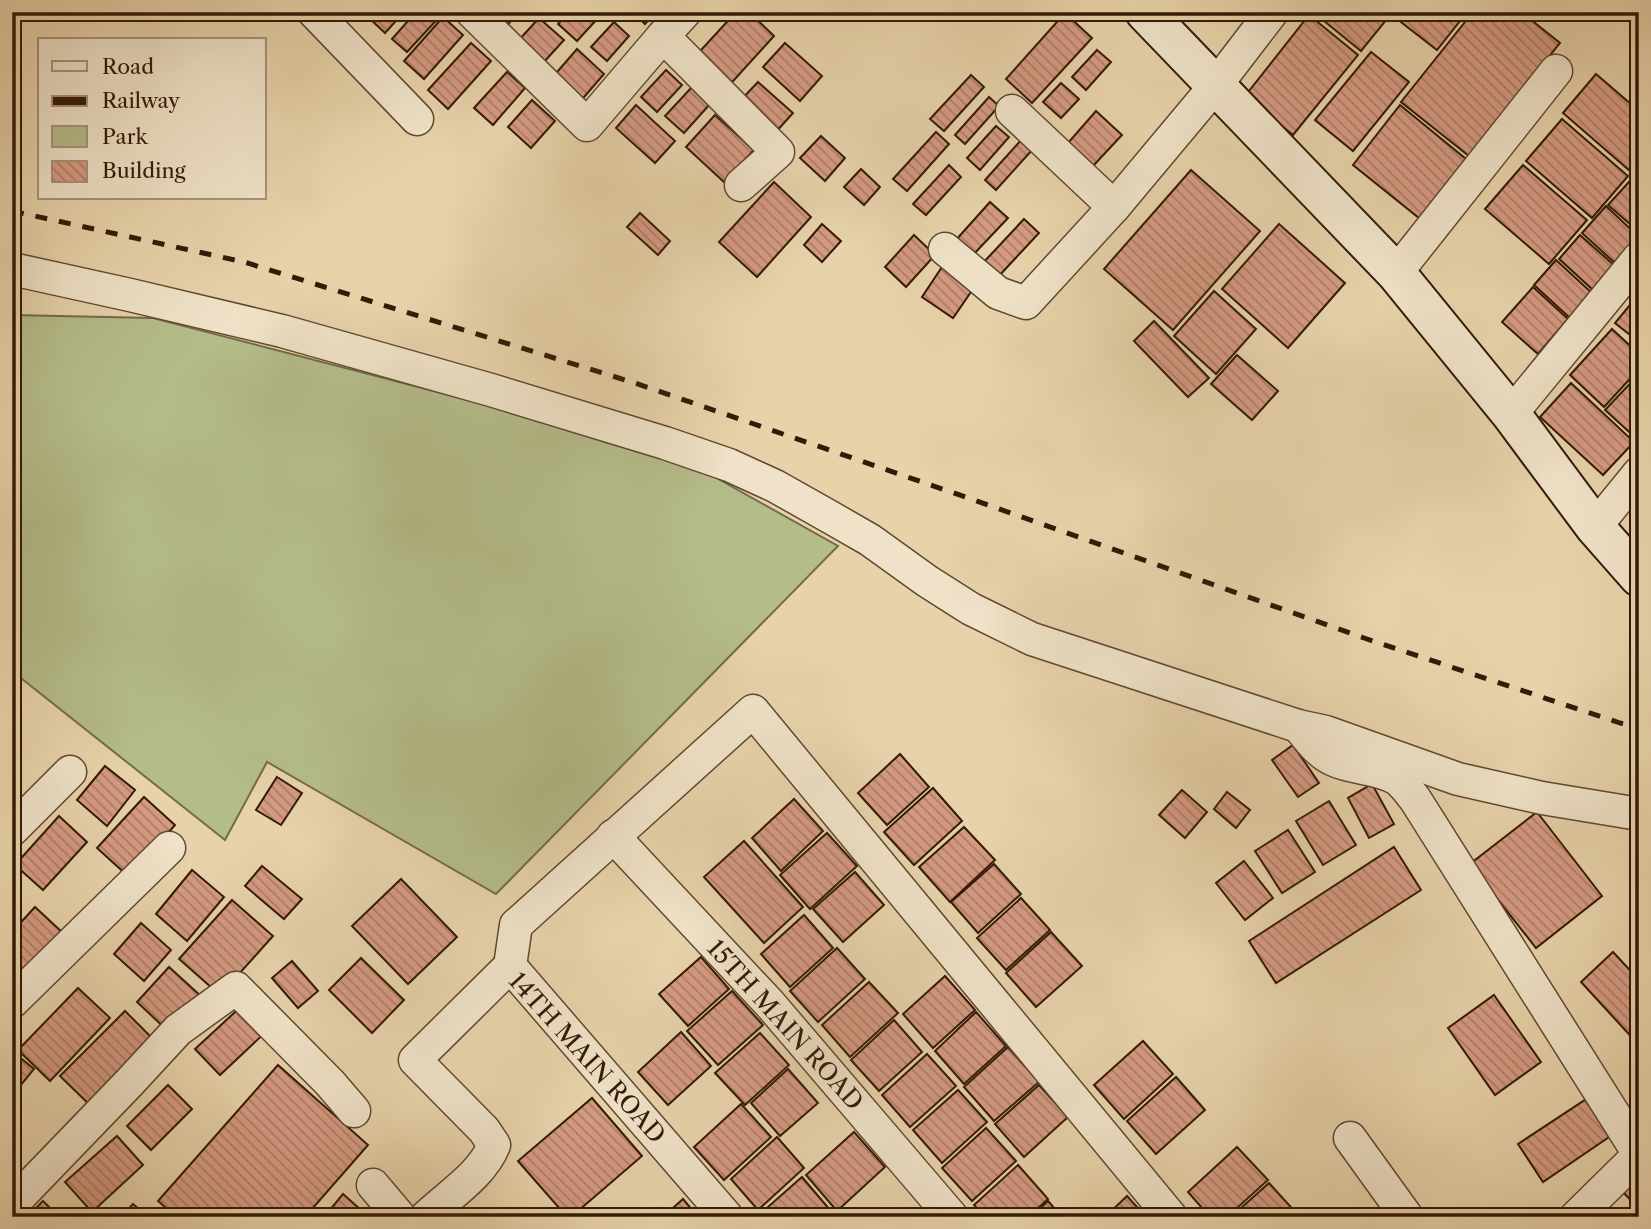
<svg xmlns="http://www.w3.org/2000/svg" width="1651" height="1229" font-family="'Libre Caslon Text',serif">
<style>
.green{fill:#b4bc8a;stroke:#746b48;stroke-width:2}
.building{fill:url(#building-back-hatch);stroke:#331a07;stroke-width:2}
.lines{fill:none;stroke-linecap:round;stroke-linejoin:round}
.minor-casing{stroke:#604830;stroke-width:35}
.secondary-casing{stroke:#331a07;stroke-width:42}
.minor{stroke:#efe2c8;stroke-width:32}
.secondary{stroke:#efe2c8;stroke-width:38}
.rail{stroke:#331a07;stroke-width:5;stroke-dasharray:12 12;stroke-linecap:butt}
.labels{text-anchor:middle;stroke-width:5;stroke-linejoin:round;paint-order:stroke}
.street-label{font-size:24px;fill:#331a07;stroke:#efe2c8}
</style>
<defs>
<pattern id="building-back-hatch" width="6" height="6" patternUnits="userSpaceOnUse" patternTransform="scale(1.75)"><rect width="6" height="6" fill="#d59a82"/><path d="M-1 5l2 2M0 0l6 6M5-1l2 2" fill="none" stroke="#ad7d68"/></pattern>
</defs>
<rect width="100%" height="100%" fill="#e7d2aa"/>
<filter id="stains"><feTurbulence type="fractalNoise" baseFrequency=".00286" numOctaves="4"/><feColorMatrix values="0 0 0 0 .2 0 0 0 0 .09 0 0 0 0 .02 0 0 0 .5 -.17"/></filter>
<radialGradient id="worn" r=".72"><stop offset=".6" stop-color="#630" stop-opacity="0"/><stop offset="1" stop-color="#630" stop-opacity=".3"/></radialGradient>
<polygon class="green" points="12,315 153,318 672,453 838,546 496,894 267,762 225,840 12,671"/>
<g class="building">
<polygon points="368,12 404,12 385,33 366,15"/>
<polygon points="416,12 444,12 407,52 392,39"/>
<polygon points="490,12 519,12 500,33"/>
<polygon points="569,12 594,12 599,17 577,41 558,24"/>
<polygon points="632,12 656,12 645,24"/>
<polygon points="736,12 749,12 774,36 724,91 691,61"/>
<polygon points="1313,12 1378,12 1387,19 1361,51"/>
<polygon points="1388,12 1467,12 1437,50"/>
<polygon points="1473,12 1521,12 1560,43 1469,156 1401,102"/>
<polygon points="1065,13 1092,38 1032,103 1006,79"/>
<polygon points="1309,15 1358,55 1293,135 1245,96"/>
<polygon points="443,17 463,35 424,79 404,61"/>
<polygon points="539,18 564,40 543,63 518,41"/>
<polygon points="614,22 629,36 607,61 591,47"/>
<polygon points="471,43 491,61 448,109 428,90"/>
<polygon points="785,43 822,76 800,101 763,67"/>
<polygon points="577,49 604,74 578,104 551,79"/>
<polygon points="1097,50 1111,62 1086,90 1072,77"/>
<polygon points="1371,52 1409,82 1353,151 1315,120"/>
<polygon points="666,70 682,85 657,112 641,97"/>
<polygon points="507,72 525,88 493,125 474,108"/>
<polygon points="1596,74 1639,111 1639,161 1630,171 1563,113"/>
<polygon points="971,75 984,87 944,131 930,119"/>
<polygon points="758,82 793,113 774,134 739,102"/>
<polygon points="1061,83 1079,99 1061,118 1043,102"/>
<polygon points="692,87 710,104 684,133 665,116"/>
<polygon points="989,97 999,106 965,144 955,135"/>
<polygon points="532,100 555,121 531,148 508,127"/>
<polygon points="636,105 675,141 655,163 616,128"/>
<polygon points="1400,105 1466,159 1419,218 1353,165"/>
<polygon points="1096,111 1122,135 1093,166 1068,143"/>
<polygon points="715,115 754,150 724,182 686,147"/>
<polygon points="1562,119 1628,176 1592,218 1526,161"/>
<polygon points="996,126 1009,137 980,170 967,158"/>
<polygon points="936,132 949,144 907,191 893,179"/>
<polygon points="821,136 845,158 825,181 800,158"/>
<polygon points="1022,139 1033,149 996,190 985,180"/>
<polygon points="949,165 961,177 926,215 913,204"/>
<polygon points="1523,165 1587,220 1549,264 1485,209"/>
<polygon points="861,169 880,187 864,205 844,187"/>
<polygon points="1191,170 1260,231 1173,330 1104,269"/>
<polygon points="1638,172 1639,173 1639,232 1608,205"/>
<polygon points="774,182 811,217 757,277 719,242"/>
<polygon points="990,202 1008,218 972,256 955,241"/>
<polygon points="1606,206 1639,237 1616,264 1582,233"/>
<polygon points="640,213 670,241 658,255 627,227"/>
<polygon points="1024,219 1039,233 997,278 982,264"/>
<polygon points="822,224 841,241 822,262 804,245"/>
<polygon points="1279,224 1345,283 1288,348 1222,289"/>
<polygon points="914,235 935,255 906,287 885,267"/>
<polygon points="1580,235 1615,266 1593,290 1559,259"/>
<polygon points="1556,260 1592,293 1570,318 1534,285"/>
<polygon points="942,267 973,289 953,318 922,297"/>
<polygon points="1533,287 1568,319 1538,354 1502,322"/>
<polygon points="1214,291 1256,329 1216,374 1174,336"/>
<polygon points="1639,294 1639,342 1615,323"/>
<polygon points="1154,321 1209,378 1188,397 1134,341"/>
<polygon points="1612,329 1639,354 1639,369 1604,407 1570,375"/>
<polygon points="1237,355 1278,391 1252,420 1211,384"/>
<polygon points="1639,374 1639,441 1605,410"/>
<polygon points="1571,383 1634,442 1603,475 1540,417"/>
<polygon points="1293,745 1319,783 1298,797 1272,760"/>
<polygon points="900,754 929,787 887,825 858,793"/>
<polygon points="105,766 135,790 107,826 77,800"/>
<polygon points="277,777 302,793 281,825 256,810"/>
<polygon points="1372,784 1394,824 1369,838 1348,798"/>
<polygon points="933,788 962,821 914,865 884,832"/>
<polygon points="1182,790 1207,812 1185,838 1159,815"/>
<polygon points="1227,792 1250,810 1236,828 1214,809"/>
<polygon points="144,797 175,825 129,877 97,848"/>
<polygon points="794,799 823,831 781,871 752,838"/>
<polygon points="1329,801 1356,845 1323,865 1296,821"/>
<polygon points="1537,812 1602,896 1536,948 1470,864"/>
<polygon points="59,816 87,842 43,890 15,865"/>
<polygon points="964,827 995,860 950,902 919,867"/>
<polygon points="1288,830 1315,872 1282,893 1255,851"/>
<polygon points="827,833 857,866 810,909 780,875"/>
<polygon points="744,841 803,907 764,943 704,877"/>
<polygon points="1394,847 1421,890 1276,983 1249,941"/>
<polygon points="1244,861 1273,898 1245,920 1216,883"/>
<polygon points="994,864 1021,894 978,933 951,902"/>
<polygon points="262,866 302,899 284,919 245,886"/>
<polygon points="192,870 224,897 187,941 156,914"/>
<polygon points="855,872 884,905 843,942 813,909"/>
<polygon points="401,879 457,937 408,984 352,926"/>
<polygon points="1021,898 1050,930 1006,970 977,938"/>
<polygon points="232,900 273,936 220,995 179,959"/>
<polygon points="35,907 62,932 25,973 12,962 12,932"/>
<polygon points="804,915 833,948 790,987 761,954"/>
<polygon points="141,923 171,950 144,981 114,954"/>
<polygon points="1051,932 1082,966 1036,1007 1006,973"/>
<polygon points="837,948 865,979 818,1022 790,991"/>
<polygon points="1613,952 1639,980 1639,1042 1637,1043 1581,982"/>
<polygon points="701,957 729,989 688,1026 659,994"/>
<polygon points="361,958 404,1000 372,1033 329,990"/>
<polygon points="292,961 318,991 298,1008 272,978"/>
<polygon points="169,967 202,997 169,1032 137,1002"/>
<polygon points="945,976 975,1010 933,1048 903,1014"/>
<polygon points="869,982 898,1013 850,1057 822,1025"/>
<polygon points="78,988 110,1018 50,1081 18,1050"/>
<polygon points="732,991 763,1025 718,1065 687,1031"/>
<polygon points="1494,995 1541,1062 1495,1095 1448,1028"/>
<polygon points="247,1001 271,1027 220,1075 195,1049"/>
<polygon points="125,1011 160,1046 96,1111 60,1076"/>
<polygon points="976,1012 1006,1046 964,1084 935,1051"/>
<polygon points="894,1020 922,1052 879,1091 851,1060"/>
<polygon points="681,1032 711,1066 668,1105 638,1072"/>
<polygon points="760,1033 789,1065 745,1105 715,1073"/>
<polygon points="1143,1041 1173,1074 1124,1119 1094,1085"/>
<polygon points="1008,1047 1039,1082 994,1121 964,1087"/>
<polygon points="12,1051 34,1069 12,1096"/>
<polygon points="927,1054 956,1086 910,1127 882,1095"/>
<polygon points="278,1065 368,1145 305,1217 176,1217 158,1201"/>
<polygon points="788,1069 818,1103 780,1136 751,1103"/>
<polygon points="1176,1077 1205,1110 1156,1154 1127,1121"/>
<polygon points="168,1085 192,1109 151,1150 127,1126"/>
<polygon points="1039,1085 1068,1117 1024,1157 995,1124"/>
<polygon points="958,1090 987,1122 942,1163 913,1130"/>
<polygon points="1591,1096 1615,1133 1543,1182 1518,1144"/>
<polygon points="592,1098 642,1156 571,1217 567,1217 518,1161"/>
<polygon points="741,1104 771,1137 724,1180 694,1147"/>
<polygon points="986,1128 1016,1161 972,1201 942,1168"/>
<polygon points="854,1132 885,1167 837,1211 806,1175"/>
<polygon points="117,1136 143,1165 92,1212 65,1182"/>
<polygon points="777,1137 804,1168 758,1210 731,1179"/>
<polygon points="1237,1147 1268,1180 1227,1217 1210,1217 1188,1192"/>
<polygon points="1018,1165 1048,1199 1028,1217 985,1217 974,1205"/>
<polygon points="802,1177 830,1210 822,1217 763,1217 760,1214"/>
<polygon points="1639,1178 1639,1209 1623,1192"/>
<polygon points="1269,1183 1298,1215 1296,1217 1231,1217"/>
<polygon points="343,1194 369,1217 324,1217"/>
<polygon points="1127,1196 1146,1217 1105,1217"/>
<polygon points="683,1199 698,1217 663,1217"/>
<polygon points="43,1201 59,1217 27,1217"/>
<polygon points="1048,1201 1062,1217 1031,1217"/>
<polygon points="133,1204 148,1217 121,1217"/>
</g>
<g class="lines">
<g class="minor-casing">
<g id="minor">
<polyline points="314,12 417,119"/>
<polyline points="472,12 587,125 663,36 685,12"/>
<polyline points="663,36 778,152 741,185"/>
<polyline points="1012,111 1114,207"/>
<polyline points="945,249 998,293 1026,303 1114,207 1216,85 1272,12"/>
<polyline points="12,269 130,295 282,331 491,390 665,443 729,465 775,486 830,517 870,540 927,581 971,609 1032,639 1298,726 1326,732 1458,779 1542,798 1639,814"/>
<polyline points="1396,273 1556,71"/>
<polyline points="1511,414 1639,258"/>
<polyline points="1595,527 1639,473"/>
<path d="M 1298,726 C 1309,739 1318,753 1334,760 C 1353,769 1378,767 1397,779 C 1404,784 1410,793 1415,799 L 1639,1154"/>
<polyline points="12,830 70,772"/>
<polyline points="613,836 770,1004 952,1217"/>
<polyline points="510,966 516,925 753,711 1171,1217"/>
<polyline points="12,1002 169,848"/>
<polyline points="1350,1138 1407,1217"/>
<polyline points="373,1185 400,1217"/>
<polyline points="12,1207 21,1195 129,1083 178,1030 236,988 330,1083 354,1111"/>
<path d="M 426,1217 C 449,1195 482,1175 494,1145 L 484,1130 L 415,1060 L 510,966 L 727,1217"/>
<polyline points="1576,1217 1639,1155"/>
</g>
</g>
<g class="secondary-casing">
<polyline id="secondary" points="1145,12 1396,273 1511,414 1595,527 1639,577"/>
</g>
<use href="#minor" class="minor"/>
<use href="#secondary" class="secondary"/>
<polyline class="rail" points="12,211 244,262 635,383 951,492 1364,638 1620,723 1639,727"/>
</g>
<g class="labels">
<g class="street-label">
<text transform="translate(785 1025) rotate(48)" y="8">15TH MAIN ROAD</text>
<text transform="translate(587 1058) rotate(48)" y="8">14TH MAIN ROAD</text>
</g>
</g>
<rect width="1651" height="1229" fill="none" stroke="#e7d2aa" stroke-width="42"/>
<rect x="14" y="14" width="1623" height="1201" fill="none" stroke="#331a07" stroke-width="3.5"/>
<rect x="21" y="21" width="1609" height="1187" fill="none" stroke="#331a07" stroke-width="2"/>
<rect x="38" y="38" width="228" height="161" fill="#efe2c8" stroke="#a4927b" stroke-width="2"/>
<rect x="52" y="61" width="35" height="10" fill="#efe2c8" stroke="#a4927b" stroke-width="2"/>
<text x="102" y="74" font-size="21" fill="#331a07">Road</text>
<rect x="52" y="96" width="35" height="10" fill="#331a07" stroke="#a4927b" stroke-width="2"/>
<text x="102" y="108" font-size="21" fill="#331a07">Railway</text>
<rect x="52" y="126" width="35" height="21" fill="#b4bc8a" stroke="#a4927b" stroke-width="2"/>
<text x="102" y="144" font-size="21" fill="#331a07">Park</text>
<rect x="52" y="161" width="35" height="21" fill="url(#building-back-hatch)" stroke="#a4927b" stroke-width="2"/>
<text x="102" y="178" font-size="21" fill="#331a07">Building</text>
<rect width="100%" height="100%" filter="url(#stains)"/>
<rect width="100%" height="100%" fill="url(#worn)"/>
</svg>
